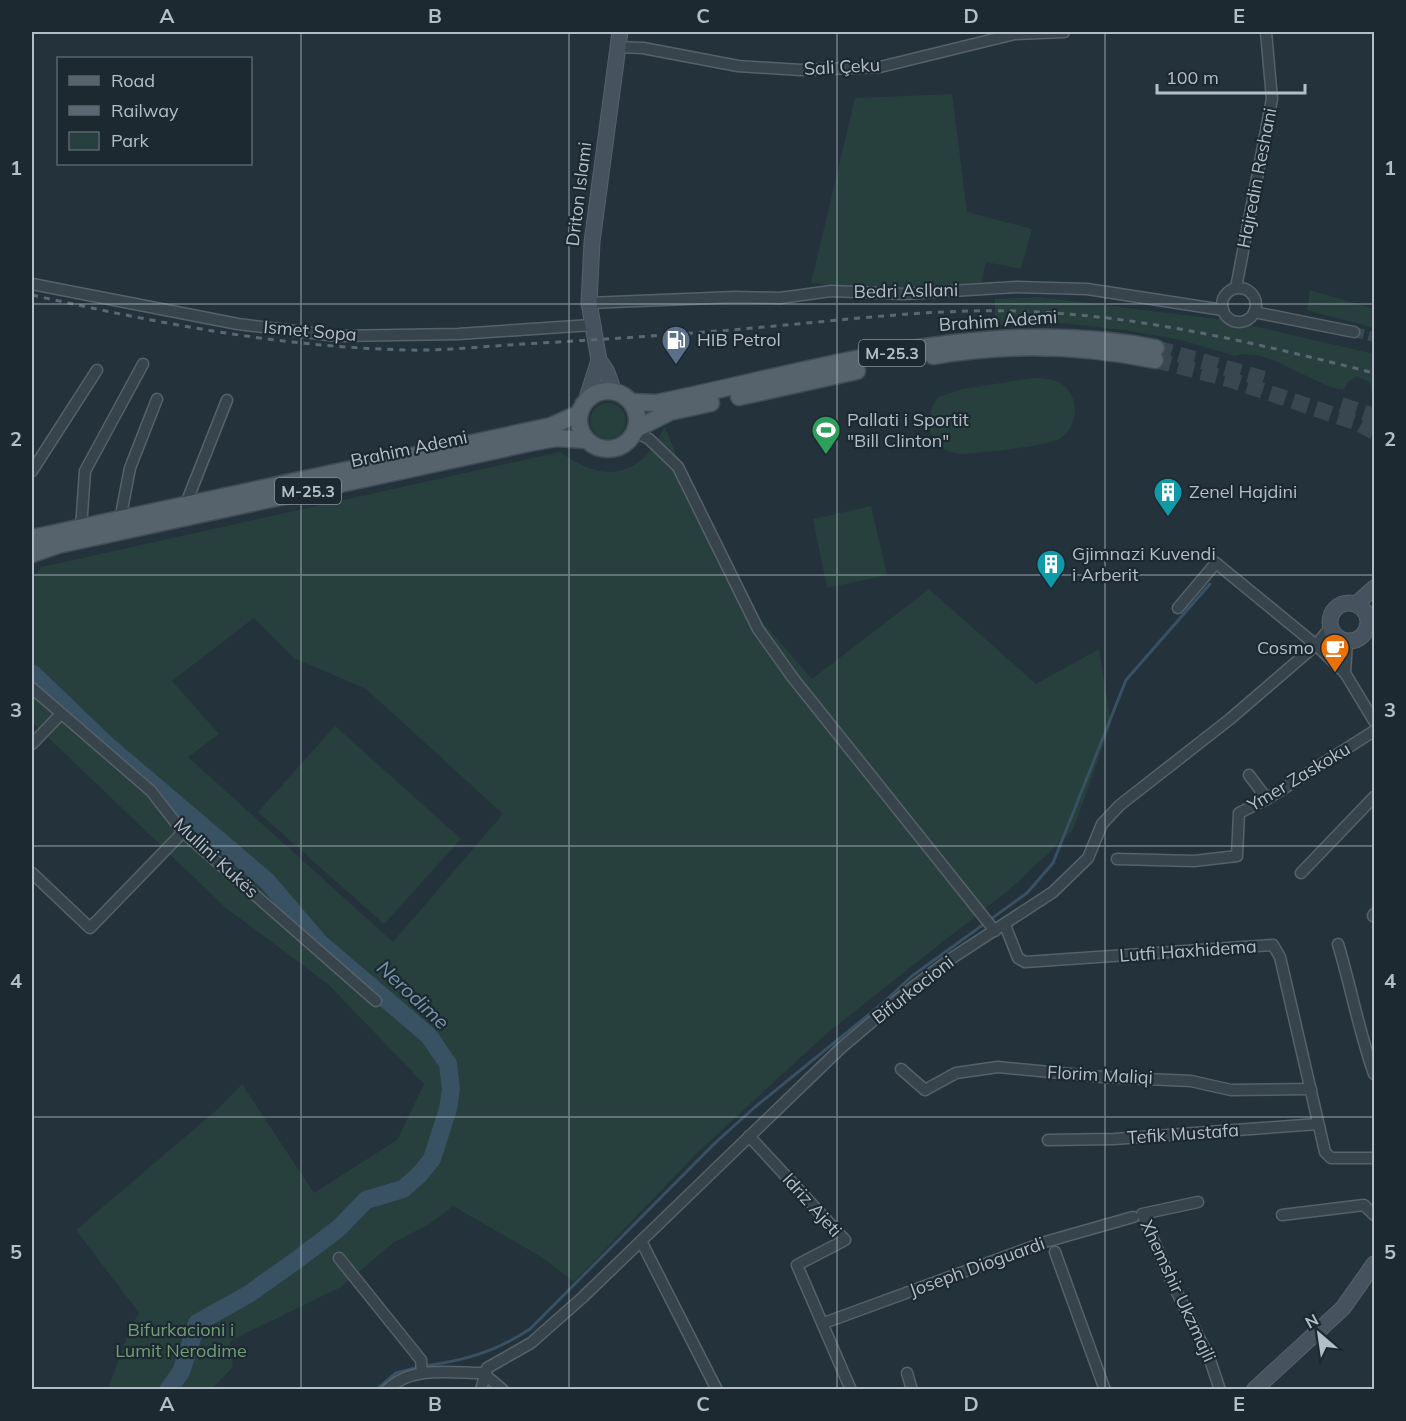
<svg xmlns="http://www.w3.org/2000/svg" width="1406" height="1421" font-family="Mulish,sans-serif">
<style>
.green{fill:#273f3d;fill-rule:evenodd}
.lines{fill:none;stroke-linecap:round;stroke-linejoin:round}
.stream{stroke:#385163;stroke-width:3}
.river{stroke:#385163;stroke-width:18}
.street-tunnel{stroke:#394751;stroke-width:10;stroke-dasharray:10 5;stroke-linecap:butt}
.primary-tunnel{stroke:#394751;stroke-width:16;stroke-dasharray:16 8;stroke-linecap:butt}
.street-casing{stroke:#56616a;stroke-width:13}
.secondary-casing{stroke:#56616a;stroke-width:17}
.primary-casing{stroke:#414d55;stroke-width:19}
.street{stroke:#38444c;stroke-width:10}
.secondary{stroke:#46535f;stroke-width:15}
.primary{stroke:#56636c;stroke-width:16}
.rail{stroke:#5a6873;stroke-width:3;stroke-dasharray:6 6;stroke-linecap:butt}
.grid{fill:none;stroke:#b3bec8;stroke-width:1.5;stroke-opacity:0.55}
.labels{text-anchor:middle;stroke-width:4.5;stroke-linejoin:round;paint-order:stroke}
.shield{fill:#1d2931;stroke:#86919b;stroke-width:1.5}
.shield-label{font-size:16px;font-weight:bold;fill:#b3bec8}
.street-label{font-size:18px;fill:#b3bec8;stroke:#1d2931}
.poi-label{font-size:18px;fill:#b3bec8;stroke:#1d2931;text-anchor:start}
.park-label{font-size:18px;fill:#729d75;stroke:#1d2931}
.water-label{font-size:20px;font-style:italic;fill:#7495aa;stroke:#1d2931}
.neatline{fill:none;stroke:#b3bec8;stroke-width:2}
.grid-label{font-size:20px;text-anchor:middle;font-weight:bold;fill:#b3bec8}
</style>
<rect width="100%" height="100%" fill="#24323c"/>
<g class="green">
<polygon points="952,94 967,212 1032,229 1021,269 986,262 981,283 870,289 811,283 855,98"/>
<polygon points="1310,290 1374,309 1374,328 1307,310"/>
<path d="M 1040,297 L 1233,321 L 1374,354 L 1374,401 C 1367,385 1378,383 1356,377 L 1348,382 L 1343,390 C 1312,385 1264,345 1235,356 L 1181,340 L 1123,330 L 1061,323 L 995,325 L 995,299 Z"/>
<path d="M 1032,378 C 1042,378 1054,378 1063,385 C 1082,399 1077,431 1057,440 C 1041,447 979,453 960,454 C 928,450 921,421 938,397 L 963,389 Z"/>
<circle cx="608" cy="421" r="18"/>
<path d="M 665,427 L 713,546 L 750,608 L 812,679 L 929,589 L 1036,684 L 1099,649 L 1111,724 L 1073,830 L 1010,889 L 826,1034 L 697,1153 L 574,1282 L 543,1258 L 453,1206 L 431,1223 L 393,1243 L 341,1287 L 230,1341 L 233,1367 L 212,1389 L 108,1389 L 130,1328 L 139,1313 L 76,1230 L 220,1107 L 242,1084 L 314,1193 L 397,1140 L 424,1084 L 328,984 L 226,908 L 32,722 L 32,578 L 42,567 L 560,452 C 585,469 612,482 640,461 C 650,454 658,437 665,427 ZM 254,618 L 294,658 L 366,689 L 503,814 L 393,942 L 188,757 L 219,734 L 172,681 Z"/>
<polygon points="871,506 887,575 827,588 813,519"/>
<polygon points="335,726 461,839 384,924 258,812"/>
</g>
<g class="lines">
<g class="stream">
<path d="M 425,1366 C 466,1360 495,1352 530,1329 L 716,1142 L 755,1107 L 883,1003 L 912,976 L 1027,893 L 1053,863 L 1126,680 L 1210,584"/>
<polyline points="376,1390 396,1373 419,1367"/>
</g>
<polyline class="river" points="32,673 107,745 267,881 320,943 429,1036 448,1064 451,1089 448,1109 432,1159 420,1174 403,1189 366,1200 339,1228 298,1259 249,1294 197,1323 181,1372 168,1390"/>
<polyline class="street-tunnel" points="1354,332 1374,337"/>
<g class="primary-tunnel">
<polyline points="1156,348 1268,380"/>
<polyline points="1155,360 1228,379 1358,423 1374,432"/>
<polyline points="1341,405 1374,416"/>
</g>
<g class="street-casing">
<g id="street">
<polyline points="618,47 643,48 738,66 801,70 880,67 1015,34 1064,32"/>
<polyline points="32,284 238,324 337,336 458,334 591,325"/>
<polyline points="1236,288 1272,99 1266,32"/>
<circle cx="1239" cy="305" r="17"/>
<polyline points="589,303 735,297 780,298 831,291 904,294 1016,287 1087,289 1223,310"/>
<polyline points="1254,312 1354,332"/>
<polyline points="635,432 649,439 678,467 758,629 793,678 995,931"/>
<polyline points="32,471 97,370"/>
<polyline points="185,506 227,400"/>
<polyline points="120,520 130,468 157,399"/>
<polyline points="81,528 85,471 143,364"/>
<polyline points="1178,608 1216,563 1316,645"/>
<polyline points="1316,645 1338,638"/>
<polyline points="1316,645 1330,628"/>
<polyline points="1345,673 1347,641"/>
<polyline points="32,688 151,791 183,832 376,1001"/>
<polyline points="32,744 61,714"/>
<polyline points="1249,775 1267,799"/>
<polyline points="1117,859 1194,861 1237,856 1239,813 1267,799 1374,731"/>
<polyline points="32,873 90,928 183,832"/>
<polyline points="1301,873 1374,797"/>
<polyline points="1373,916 1374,914"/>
<polyline points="1005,925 1018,958 1025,962 1273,945 1280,957 1325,1152 1331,1158 1374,1158"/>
<path d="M 1338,944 C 1351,987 1359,1032 1374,1074"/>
<polyline points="901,1069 925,1090 956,1073 998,1067 1103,1077 1191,1081 1231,1090 1311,1089"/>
<polyline points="749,1136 845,1240 797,1265 851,1390"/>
<polyline points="1048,1140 1114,1139 1318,1124"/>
<polyline points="1198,1202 1142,1214 1170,1278 1210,1360 1220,1390"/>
<polyline points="1282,1215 1364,1205 1374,1215"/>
<polyline points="641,1241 717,1390"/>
<polyline points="1055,1252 1105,1390"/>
<polyline points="339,1258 421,1360 422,1373"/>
<polyline points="824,1323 1045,1242 1133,1217"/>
<polyline points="907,1373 912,1390"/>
<path d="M 387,1390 C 411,1365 453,1373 483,1373 L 503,1390"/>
<polyline points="481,1390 487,1368 531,1343 583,1297 841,1048 913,987 949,960 1053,892 1088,858 1102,824 1120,805 1230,719 1316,645 1345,673 1374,721"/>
</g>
</g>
<g class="secondary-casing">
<g id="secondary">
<polyline points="614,392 607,372 599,360 589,303 592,242 620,32"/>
<polyline points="586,401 599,360"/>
<circle cx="1349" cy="622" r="19"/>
<polyline points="1356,604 1374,588"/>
<polyline points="1254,1390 1343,1308 1374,1264"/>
</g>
</g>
<g class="primary-casing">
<g id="primary">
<path d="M 933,356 C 1006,343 1082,345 1155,360"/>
<circle cx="608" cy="420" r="29"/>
<polyline points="739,397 857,371"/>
<path d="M 631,402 L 656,403 C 822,369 986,314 1156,348"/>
<polyline points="636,429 670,412 711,403"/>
<polyline points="32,538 551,426 580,413"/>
<polyline points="32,554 58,545 534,442 557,438 586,440"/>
</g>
</g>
<use href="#street" class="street"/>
<use href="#secondary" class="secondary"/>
<use href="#primary" class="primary"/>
<path class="rail" d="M 32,295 C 158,323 278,347 408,350 C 446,351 486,346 524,344 C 608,339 691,334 775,326 C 854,319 933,309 1013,311 C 1136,314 1256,343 1374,373"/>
</g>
<path class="grid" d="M 301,32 L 301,1390M 569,32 L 569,1390M 837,32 L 837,1390M 1105,32 L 1105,1390M 32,304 L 1374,304M 32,575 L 1374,575M 32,846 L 1374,846M 32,1117 L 1374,1117"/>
<defs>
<g id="fuel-pin" transform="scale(1.5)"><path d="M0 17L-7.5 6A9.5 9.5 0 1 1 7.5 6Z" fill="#5c6f8a" stroke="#1d2931"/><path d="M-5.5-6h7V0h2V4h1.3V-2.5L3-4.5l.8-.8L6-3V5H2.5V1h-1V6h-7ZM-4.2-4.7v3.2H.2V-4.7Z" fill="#fff"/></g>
<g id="stadium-pin" transform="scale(1.5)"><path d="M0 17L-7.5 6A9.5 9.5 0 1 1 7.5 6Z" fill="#2e9e5b" stroke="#1d2931"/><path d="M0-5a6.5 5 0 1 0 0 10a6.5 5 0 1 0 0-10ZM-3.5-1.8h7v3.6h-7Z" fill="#fff"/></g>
<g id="building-pin" transform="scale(1.5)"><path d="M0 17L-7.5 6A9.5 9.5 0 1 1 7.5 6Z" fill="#0f9aa8" stroke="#1d2931"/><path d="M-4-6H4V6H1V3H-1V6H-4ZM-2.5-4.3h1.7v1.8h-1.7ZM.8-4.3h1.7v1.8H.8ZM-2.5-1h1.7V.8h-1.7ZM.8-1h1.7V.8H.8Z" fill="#fff"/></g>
<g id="cafe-pin" transform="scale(1.5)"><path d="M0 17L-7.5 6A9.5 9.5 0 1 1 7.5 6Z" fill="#e8710a" stroke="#1d2931"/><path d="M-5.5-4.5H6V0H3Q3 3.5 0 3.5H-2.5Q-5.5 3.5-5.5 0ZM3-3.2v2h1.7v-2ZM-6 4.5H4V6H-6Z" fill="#fff"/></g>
</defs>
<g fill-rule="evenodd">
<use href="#fuel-pin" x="676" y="340"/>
<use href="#stadium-pin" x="826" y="430"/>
<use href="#building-pin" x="1168" y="492"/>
<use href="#building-pin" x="1051" y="564"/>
<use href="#cafe-pin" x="1335" y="648"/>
</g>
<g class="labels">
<g class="shield">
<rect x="859" y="340" width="66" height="26" rx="4.5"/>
<rect x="275" y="478" width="66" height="26" rx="4.5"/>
</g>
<g class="shield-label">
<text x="892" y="359">M-25.3</text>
<text x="308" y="497">M-25.3</text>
</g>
<g class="street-label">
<text transform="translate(842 67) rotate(-3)" y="6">Sali Çeku</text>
<text transform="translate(1257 178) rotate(-79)" y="6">Hajredin Reshani</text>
<text transform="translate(579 194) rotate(-83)" y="6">Driton Islami</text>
<text transform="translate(906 291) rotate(-1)" y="6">Bedri Asllani</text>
<text transform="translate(998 321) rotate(-4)" y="6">Brahim Ademi</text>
<text transform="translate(310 331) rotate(5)" y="6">Ismet Sopa</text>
<text transform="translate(409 449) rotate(-12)" y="6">Brahim Ademi</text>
<text transform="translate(1299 777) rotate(-31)" y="6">Ymer Zaskoku</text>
<text transform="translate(216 858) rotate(43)" y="6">Mullini Kukës</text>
<text transform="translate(1188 951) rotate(-4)" y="6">Lutfi Haxhidema</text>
<text transform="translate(913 990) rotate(-38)" y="6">Bifurkacioni</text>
<text transform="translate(1100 1075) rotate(3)" y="6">Florim Maliqi</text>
<text transform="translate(1183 1134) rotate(-4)" y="6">Tefik Mustafa</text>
<text transform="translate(812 1205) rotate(48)" y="6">Idriz Ajeti</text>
<text transform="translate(977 1267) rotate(-20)" y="6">Joseph Dioguardi</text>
<text transform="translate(1178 1291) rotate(65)" y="6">Xhemshir Ukzmajli</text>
</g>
<g class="poi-label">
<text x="697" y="346">HIB Petrol</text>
<text x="847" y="426">Pallati i Sportit<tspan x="847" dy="21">"Bill Clinton"</tspan></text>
<text x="1189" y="498">Zenel Hajdini</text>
<text x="1072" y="560">Gjimnazi Kuvendi<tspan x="1072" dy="21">i Arberit</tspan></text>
<text x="1314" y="654" text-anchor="end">Cosmo</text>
</g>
<g class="park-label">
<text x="181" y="1336">Bifurkacioni i<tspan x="181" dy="21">Lumit Nerodime</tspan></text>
</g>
<g class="water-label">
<text transform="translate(413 995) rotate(43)" y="7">Nerodime</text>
</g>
</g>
<rect width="1406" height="1421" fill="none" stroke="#1d2931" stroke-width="66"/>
<rect x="57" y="57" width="195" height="108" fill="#1d2931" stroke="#59656d" stroke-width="1.5"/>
<rect x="69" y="76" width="30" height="9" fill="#56636c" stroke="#59656d" stroke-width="1.5"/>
<text x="111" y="87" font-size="18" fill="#b3bec8">Road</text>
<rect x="69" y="106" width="30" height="9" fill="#5a6873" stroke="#59656d" stroke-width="1.5"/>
<text x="111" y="117" font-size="18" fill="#b3bec8">Railway</text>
<rect x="69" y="132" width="30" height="18" fill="#273f3d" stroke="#59656d" stroke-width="1.5"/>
<text x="111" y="147" font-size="18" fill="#b3bec8">Park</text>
<g transform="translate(1319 1334) rotate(331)" stroke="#1d2931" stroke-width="4.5" paint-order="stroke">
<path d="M0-4.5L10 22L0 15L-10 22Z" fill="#b3bec8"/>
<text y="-9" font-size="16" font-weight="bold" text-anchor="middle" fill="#b3bec8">N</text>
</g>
<path d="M1157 84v9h148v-9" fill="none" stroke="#b3bec8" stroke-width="3"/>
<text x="1166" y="84" font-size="18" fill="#b3bec8" stroke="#1d2931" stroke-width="4.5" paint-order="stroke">100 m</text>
<rect x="33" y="33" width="1340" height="1355" class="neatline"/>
<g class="grid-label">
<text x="167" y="23">A</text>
<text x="435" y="23">B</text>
<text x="703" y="23">C</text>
<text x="971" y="23">D</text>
<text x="1239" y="23">E</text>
<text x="16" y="175">1</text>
<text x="1390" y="175">1</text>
<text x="16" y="446">2</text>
<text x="1390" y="446">2</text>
<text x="16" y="717">3</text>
<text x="1390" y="717">3</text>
<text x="16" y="988">4</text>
<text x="1390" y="988">4</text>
<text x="16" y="1259">5</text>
<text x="1390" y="1259">5</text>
<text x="167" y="1411">A</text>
<text x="435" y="1411">B</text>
<text x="703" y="1411">C</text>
<text x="971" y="1411">D</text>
<text x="1239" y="1411">E</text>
</g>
</svg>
